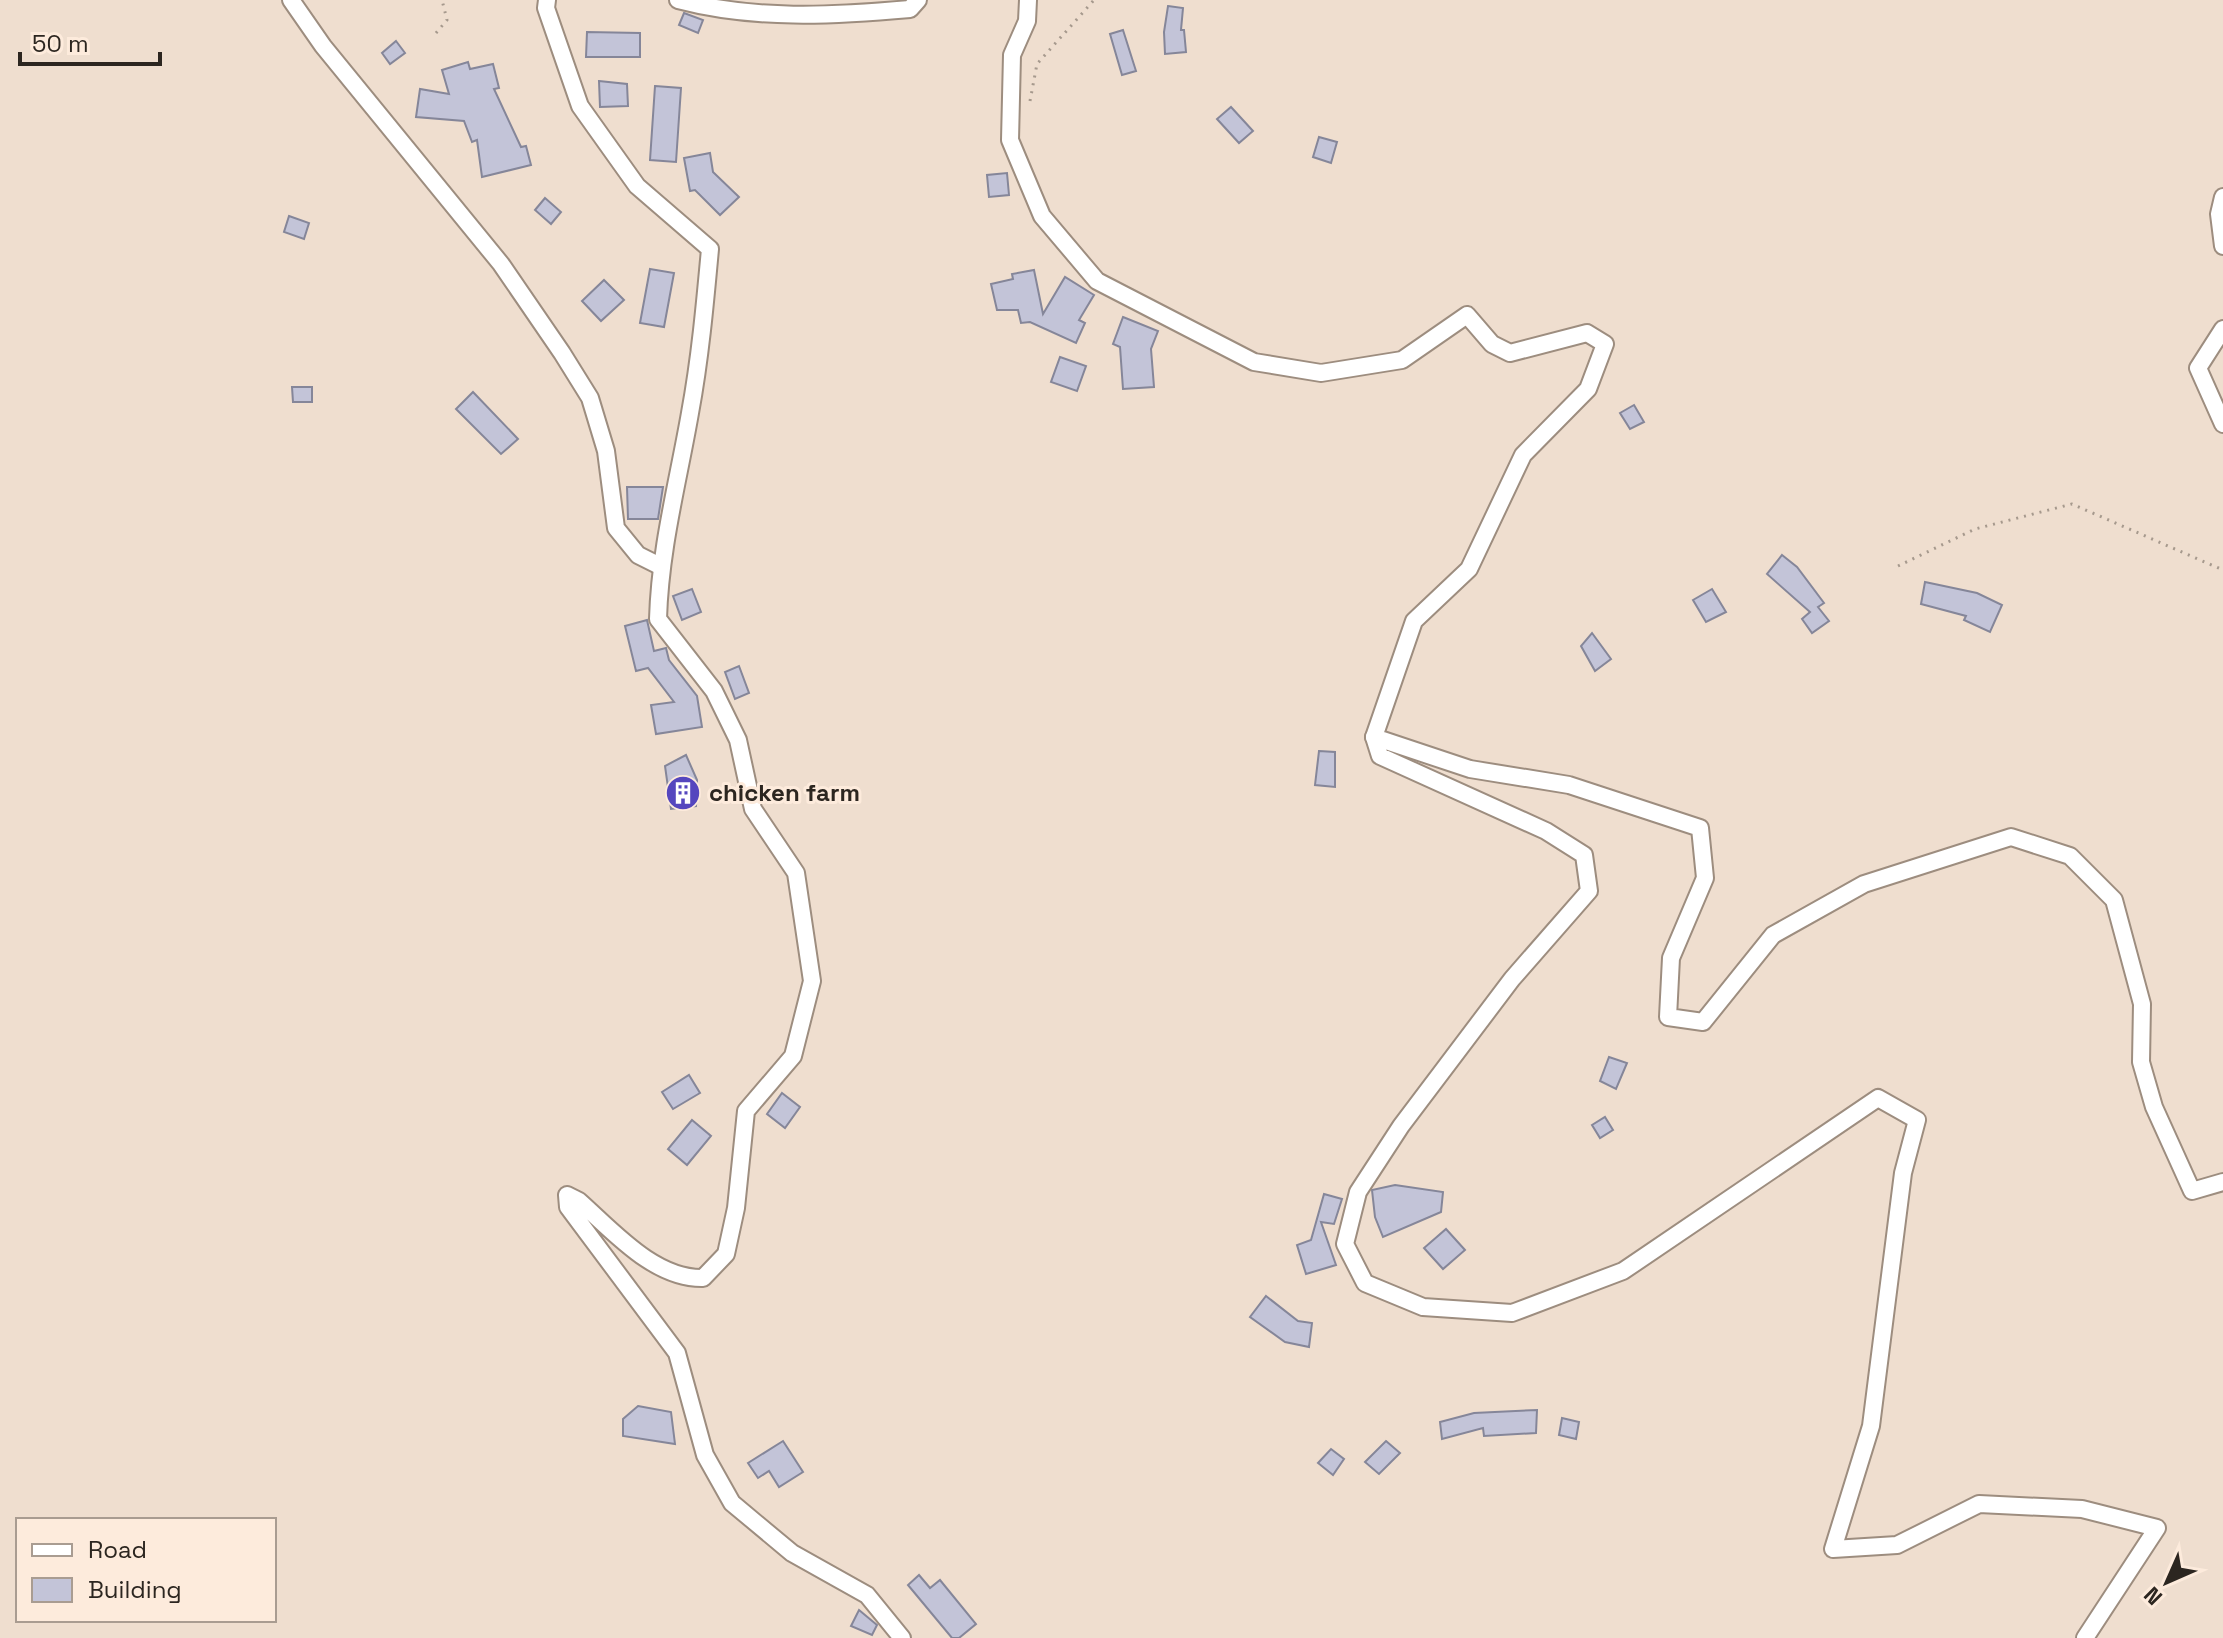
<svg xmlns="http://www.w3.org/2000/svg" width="2223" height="1638" font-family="'Space Grotesk',sans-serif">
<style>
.building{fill:#c3c4d8;stroke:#858699;stroke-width:2}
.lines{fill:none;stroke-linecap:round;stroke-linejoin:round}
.street-casing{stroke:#9d8d7f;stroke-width:20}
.path{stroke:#a6998d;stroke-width:3;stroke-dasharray:2 6;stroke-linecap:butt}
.street{stroke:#fff;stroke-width:16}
.labels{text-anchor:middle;stroke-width:6;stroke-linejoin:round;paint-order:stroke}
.poi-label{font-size:24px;font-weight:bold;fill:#2c2620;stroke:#fdebdc;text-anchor:start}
</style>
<rect width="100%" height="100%" fill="#efdecf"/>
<g class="building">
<polygon points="1168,6 1183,8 1181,30 1184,30 1186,52 1165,54 1164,32"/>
<polygon points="684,13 703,20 698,33 679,25"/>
<polygon points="1123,30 1136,71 1122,75 1110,34"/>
<polygon points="587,32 640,33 640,57 586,57"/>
<polygon points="396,41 405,53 390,64 382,53"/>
<polygon points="468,62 470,69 493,64 499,88 494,89 521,147 526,146 531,165 482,177 477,140 472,142 464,121 416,117 420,89 449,94 442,70"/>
<polygon points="599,81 627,84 628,106 600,107"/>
<polygon points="655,86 681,88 676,162 650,160"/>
<polygon points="1231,107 1253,131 1239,143 1217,119"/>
<polygon points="1319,137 1337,142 1331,163 1313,157"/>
<polygon points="710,153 713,172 739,197 720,215 695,190 690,191 684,158"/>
<polygon points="1007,173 1009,195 989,197 987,175"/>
<polygon points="545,198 561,212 551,224 535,210"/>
<polygon points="289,216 309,223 304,239 284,232"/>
<polygon points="650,269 674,273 664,327 640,323"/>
<polygon points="1034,270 1043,314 1065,277 1094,295 1079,320 1085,323 1076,343 1030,322 1021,323 1018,310 997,310 991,284 1013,279 1012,274"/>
<polygon points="604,280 624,300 601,321 582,301"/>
<polygon points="1123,317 1158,331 1151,349 1154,387 1123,389 1120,347 1113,344"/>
<polygon points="1060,357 1086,366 1077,391 1051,382"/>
<polygon points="292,387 312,387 312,402 293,402"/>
<polygon points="473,392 518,439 501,454 456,409"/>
<polygon points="1634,405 1644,422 1630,429 1620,413"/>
<polygon points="627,487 663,487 658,519 628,519"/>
<polygon points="1782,555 1797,567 1824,603 1818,607 1829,621 1812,633 1802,619 1810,612 1767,574"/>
<polygon points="1925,582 1977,593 2002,605 1990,632 1964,620 1966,616 1921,604"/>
<polygon points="692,589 701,612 682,620 673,596"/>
<polygon points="1712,589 1726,612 1706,622 1693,600"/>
<polygon points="647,620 654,651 666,648 669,660 697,696 702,727 656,734 651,705 674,702 648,668 636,671 625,626"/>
<polygon points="1592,633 1611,659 1595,671 1581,646"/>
<polygon points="739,666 749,693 735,699 725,672"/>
<polygon points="1319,751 1335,752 1335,787 1315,785"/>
<polygon points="686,755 697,780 696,806 671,809 665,766"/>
<polygon points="1609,1057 1627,1063 1616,1089 1600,1081"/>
<polygon points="689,1075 700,1093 673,1109 662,1092"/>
<polygon points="782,1093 800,1107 785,1128 767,1114"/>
<polygon points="1605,1117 1613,1130 1600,1138 1592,1125"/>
<polygon points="692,1120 711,1136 687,1165 668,1149"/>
<polygon points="1395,1185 1443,1192 1441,1212 1383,1237 1375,1217 1372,1190"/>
<polygon points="1324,1194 1342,1199 1334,1224 1321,1222 1336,1265 1306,1274 1297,1245 1311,1240"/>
<polygon points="1446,1229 1465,1250 1443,1269 1424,1248"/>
<polygon points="1266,1296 1298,1321 1312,1323 1309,1347 1285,1342 1250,1317"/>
<polygon points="638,1406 671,1412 675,1444 623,1436 623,1419"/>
<polygon points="1537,1410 1536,1433 1484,1436 1483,1428 1442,1439 1440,1422 1474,1413"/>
<polygon points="1562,1418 1579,1422 1576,1439 1559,1435"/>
<polygon points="783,1441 803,1472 779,1487 769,1471 758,1478 748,1463"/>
<polygon points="1386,1441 1400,1453 1379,1474 1365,1462"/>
<polygon points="1331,1449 1344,1459 1333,1475 1318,1463"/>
<polygon points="919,1575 930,1588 940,1580 976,1624 959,1638 952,1638 908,1585"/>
<polygon points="859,1610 877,1625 872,1635 851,1626"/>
</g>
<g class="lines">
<g class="street-casing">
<g id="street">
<polyline points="291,0 323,46 501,264 562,353 590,398 606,451 616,528 638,555 660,566"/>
<path d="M 547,0 L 546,8 L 580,106 L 637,186 L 710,249 C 705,304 700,359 690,413 C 678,482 660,548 658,619 L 714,691 L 738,740 L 753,809 L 796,873 L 812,981 L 793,1056 L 746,1111 L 736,1208 L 726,1254 L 703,1278 C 654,1279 613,1231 579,1201 L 567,1195 L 568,1207 L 677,1353 L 705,1455 L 732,1503 L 792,1553 L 867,1595 L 902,1638"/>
<path d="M 678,0 C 754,20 832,16 910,9 L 918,0"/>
<polyline points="1028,0 1027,21 1012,55 1010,140 1042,216 1097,281 1254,362 1321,373 1402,360 1467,315 1492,344 1510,353 1587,333 1605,344 1588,389 1523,455 1469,569 1414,621 1374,737 1470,769 1569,785 1700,828 1705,878 1671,958 1668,1017 1703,1022 1773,935 1864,884 2011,837 2070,856 2114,900 2142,1004 2141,1062 2154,1107 2192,1191 2223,1182"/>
<polyline points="2223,197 2219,214 2223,246"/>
<polyline points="2223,329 2198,368 2223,424"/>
<polyline points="1374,737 1380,756 1546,831 1584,855 1589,891 1512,979 1401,1126 1358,1192 1345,1244 1365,1283 1423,1307 1512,1313 1623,1271 1878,1098 1917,1120 1903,1173 1871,1426 1833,1549 1897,1545 1979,1504 2082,1509 2157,1528 2085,1638"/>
</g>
</g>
<g class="path">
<polyline points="436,33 447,20 442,0"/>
<polyline points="1030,101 1037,64 1094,0"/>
<polyline points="1898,566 1975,529 2072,504 2223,570"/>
</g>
<use href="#street" class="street"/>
</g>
<defs>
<g id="building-disc" transform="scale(1.8)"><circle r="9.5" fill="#5546be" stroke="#fdebdc"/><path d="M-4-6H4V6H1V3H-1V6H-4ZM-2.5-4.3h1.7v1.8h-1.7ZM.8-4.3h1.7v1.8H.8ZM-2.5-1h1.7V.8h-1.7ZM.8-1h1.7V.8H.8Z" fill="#fff"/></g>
</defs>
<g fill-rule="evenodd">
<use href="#building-disc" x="683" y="793"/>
</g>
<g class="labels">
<g class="poi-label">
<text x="709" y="801">chicken farm</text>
</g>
</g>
<rect x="16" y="1518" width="260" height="104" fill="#fdebdc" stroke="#a99c91" stroke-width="2"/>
<rect x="32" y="1544" width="40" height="12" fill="#ffffff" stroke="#a99c91" stroke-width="2"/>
<text x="88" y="1558" font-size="24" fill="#2c2620">Road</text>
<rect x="32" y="1578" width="40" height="24" fill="#c3c4d8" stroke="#a99c91" stroke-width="2"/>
<text x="88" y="1598" font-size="24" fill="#2c2620">Building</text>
<g transform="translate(2167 1582) rotate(225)" stroke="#fdebdc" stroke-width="6" paint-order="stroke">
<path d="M0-6L14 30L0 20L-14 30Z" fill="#2c2620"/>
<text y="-12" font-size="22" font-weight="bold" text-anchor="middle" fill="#2c2620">N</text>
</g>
<path d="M20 52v12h140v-12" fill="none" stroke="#2c2620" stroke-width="4"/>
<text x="32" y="52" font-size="24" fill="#2c2620" stroke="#fdebdc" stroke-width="6" paint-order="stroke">50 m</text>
</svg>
